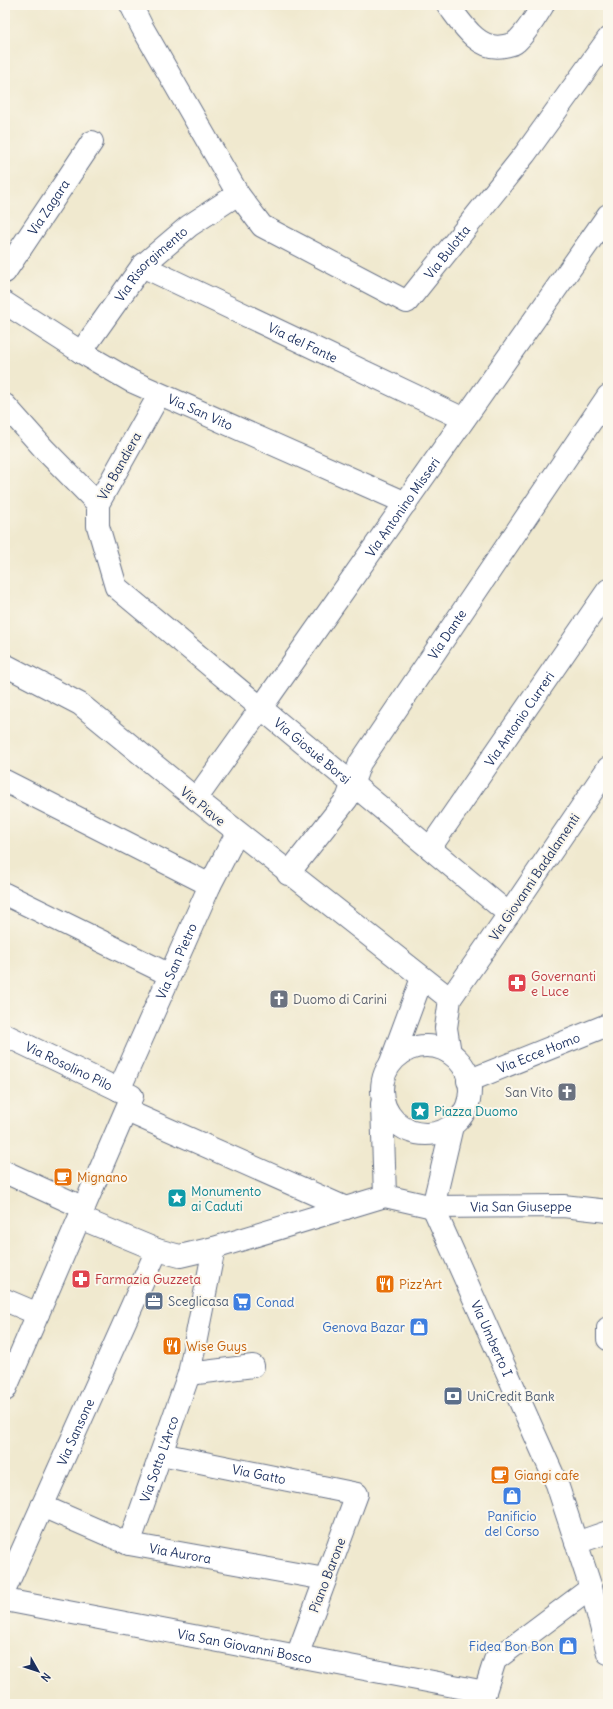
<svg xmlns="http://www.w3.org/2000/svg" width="613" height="1709" font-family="Delius,sans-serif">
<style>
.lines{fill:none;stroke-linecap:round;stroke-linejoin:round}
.pedestrian-casing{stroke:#667086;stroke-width:24}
.minor-casing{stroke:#667086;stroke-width:24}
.tertiary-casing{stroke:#667086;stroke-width:24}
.pedestrian{stroke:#fff;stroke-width:22}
.minor{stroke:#fff;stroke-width:22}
.tertiary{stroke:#fff;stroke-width:22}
.labels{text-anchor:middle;stroke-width:4;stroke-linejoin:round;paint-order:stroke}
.street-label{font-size:13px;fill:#1b2f5e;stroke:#fbf7ec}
.health-label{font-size:13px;fill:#be3a42;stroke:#fbf7ec;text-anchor:start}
.worship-label{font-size:13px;fill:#5b616d;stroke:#fbf7ec;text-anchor:start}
.culture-label{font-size:13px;fill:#0d838f;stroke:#fbf7ec;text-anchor:start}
.food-label{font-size:13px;fill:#c56008;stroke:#fbf7ec;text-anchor:start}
.service-label{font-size:13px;fill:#4e5e75;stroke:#fbf7ec;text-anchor:start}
.shop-label{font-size:13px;fill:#366cbe;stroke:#fbf7ec;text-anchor:end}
</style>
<rect width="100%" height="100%" fill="#fbf7ec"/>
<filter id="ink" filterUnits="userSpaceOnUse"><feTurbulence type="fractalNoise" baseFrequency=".025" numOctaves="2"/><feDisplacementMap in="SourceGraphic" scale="8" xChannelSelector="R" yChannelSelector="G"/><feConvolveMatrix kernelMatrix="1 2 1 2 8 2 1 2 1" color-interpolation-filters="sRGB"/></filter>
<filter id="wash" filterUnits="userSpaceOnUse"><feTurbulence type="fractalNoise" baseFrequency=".012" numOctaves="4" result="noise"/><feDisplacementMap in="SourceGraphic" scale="16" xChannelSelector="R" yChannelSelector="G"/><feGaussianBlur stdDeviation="0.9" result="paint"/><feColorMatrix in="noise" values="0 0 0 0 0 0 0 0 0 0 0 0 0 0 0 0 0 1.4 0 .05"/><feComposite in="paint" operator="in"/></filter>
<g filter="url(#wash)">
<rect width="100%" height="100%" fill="#f0e9cf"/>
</g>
<g filter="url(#ink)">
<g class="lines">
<g class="pedestrian-casing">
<g id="pedestrian">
<polyline points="127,1111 346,1208"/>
<polyline points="214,1248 189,1374 253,1366"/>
</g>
</g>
<g class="minor-casing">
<g id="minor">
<path id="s1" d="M 131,5 L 142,27 L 238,194 L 262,226 L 407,302 L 525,154 L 608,39"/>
<path d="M 448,5 C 461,22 478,52 504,46 C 508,45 513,45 516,42 C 527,32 535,18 543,5"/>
<path id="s2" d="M 142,266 L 464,419"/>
<path id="s3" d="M 5,272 L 92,142"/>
<path id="s4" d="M 5,303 L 81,352 L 131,381 L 406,503"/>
<path id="s5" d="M 81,352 L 142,266 L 189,226 L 238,194"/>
<path id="s6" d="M 159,395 L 98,504 L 98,526 L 116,587 L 261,708 L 608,215"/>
<polyline points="5,405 45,450 98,504"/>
<polyline points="5,665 80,704 196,799"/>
<polyline points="5,781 210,885"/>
<path id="s7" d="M 430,848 L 608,590"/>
<path id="s8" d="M 288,874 L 347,799 L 360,763 L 608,396"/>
<polyline points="5,894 170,975"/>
<polyline points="509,914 608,768"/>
<path id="s9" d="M 468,1081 L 605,1026 L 608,1027"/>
<polyline points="5,1172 84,1208"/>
<path id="s10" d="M 433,1207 L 563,1206 L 608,1211"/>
<polyline points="5,1300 38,1314"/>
<polyline points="608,1328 608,1339"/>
<path id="s11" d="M 161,1454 L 357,1494 L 297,1656"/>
<path id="s12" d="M 42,1506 L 129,1544 L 325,1579"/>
<polyline points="576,1543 608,1532"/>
<path id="s13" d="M 129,1544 L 189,1374"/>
<path id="s14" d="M 5,1589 L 157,1250"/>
<path id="s15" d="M 5,1600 L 485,1692"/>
<polyline points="481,1704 495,1660 591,1588"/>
</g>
</g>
<g class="tertiary-casing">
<g id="tertiary">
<path id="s16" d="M 450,999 L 196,799 L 261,708 L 509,914 L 450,999 L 446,1028 L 450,1053"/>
<path id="s17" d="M 5,1035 L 132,1096 L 5,1390"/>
<circle cx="426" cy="1090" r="44"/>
<polyline points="391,1062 422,978"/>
<path id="s18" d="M 119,1090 L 210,885 L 237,833"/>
<polyline points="382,1104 385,1196"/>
<path id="s19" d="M 433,1207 L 557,1484 L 591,1588 L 608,1653"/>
<polyline points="433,1207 452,1126"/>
<polyline points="80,1218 157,1250 180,1256 214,1248 385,1196 433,1207"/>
</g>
</g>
<use href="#pedestrian" class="pedestrian"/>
<use href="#minor" class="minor"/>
<use href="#tertiary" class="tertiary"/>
</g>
</g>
<defs>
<g id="pharmacy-square" transform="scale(1)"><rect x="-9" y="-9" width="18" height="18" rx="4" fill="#e0444e" stroke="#fbf7ec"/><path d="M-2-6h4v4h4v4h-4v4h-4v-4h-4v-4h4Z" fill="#fff"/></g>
<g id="church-square" transform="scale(1)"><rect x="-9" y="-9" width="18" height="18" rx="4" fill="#6b7280" stroke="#fbf7ec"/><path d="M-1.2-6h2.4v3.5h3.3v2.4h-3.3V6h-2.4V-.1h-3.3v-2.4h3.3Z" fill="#fff"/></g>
<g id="sight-square" transform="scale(1)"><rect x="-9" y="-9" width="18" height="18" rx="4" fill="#0f9aa8" stroke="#fbf7ec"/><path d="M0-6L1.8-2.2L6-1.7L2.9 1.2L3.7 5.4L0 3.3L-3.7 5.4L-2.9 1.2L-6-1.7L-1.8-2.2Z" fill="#fff"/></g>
<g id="cafe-square" transform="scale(1)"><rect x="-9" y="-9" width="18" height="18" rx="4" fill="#e8710a" stroke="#fbf7ec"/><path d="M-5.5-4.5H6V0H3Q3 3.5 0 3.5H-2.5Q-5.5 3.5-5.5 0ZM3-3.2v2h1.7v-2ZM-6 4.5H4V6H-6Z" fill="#fff"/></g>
<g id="restaurant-square" transform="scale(1)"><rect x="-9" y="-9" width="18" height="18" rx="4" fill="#e8710a" stroke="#fbf7ec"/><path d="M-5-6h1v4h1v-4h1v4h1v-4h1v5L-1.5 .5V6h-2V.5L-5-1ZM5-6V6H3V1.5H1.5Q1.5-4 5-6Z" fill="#fff"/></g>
<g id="office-square" transform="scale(1)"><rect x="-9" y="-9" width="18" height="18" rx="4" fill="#5c6f8a" stroke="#fbf7ec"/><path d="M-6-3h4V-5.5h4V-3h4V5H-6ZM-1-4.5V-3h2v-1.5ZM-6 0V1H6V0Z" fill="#fff"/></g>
<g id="supermarket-square" transform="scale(1)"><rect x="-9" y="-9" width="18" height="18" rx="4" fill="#3f7fe0" stroke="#fbf7ec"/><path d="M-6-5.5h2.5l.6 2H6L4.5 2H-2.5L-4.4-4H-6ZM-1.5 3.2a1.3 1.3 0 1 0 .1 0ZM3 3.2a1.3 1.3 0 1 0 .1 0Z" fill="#fff"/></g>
<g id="shop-square" transform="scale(1)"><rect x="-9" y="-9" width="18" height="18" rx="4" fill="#3f7fe0" stroke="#fbf7ec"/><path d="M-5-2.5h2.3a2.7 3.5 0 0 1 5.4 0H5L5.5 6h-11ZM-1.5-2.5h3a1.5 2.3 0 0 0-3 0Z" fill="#fff"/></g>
<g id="bank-square" transform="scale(1)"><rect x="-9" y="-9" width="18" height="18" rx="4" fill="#5c6f8a" stroke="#fbf7ec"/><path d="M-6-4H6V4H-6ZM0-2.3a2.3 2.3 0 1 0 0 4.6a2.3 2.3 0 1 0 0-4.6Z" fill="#fff"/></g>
</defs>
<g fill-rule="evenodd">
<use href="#pharmacy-square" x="517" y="983"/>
<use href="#church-square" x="279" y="999"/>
<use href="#church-square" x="567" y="1092"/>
<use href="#sight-square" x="420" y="1111"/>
<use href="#cafe-square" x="63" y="1177"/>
<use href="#sight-square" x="177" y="1198"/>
<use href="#pharmacy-square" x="81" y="1279"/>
<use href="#restaurant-square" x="385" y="1284"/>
<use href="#office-square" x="154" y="1301"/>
<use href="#supermarket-square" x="242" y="1302"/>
<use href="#shop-square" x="419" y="1327"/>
<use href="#restaurant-square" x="172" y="1346"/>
<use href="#bank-square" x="453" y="1396"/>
<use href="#cafe-square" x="500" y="1475"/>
<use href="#shop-square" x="512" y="1496"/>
<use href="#shop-square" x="568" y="1646"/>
</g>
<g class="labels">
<g class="street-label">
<text dy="5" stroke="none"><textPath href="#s3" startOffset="78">Via Zagara</textPath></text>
<text dy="5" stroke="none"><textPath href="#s1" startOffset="485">Via Bulotta</textPath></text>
<text dy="5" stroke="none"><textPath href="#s5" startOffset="113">Via Risorgimento</textPath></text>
<text dy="5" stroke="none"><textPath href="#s2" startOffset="178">Via del Fante</textPath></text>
<text dy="5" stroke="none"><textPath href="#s4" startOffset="224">Via San Vito</textPath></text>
<text transform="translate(119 466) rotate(-61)" y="5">Via Bandiera</text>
<text dy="5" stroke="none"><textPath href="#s6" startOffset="645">Via Antonino Misseri</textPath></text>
<text dy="5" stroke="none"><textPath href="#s8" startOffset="289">Via Dante</textPath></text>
<text dy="5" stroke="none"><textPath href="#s7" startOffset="157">Via Antonio Curreri</textPath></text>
<text dy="5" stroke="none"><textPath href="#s16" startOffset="502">Via Giosuè Borsi</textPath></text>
<text transform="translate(203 806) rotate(39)" y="5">Via Piave</text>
<text transform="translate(534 877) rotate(-56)" y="5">Via Giovanni Badalamenti</text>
<text dy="5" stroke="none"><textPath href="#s18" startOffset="141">Via San Pietro</textPath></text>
<text dy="5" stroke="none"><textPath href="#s9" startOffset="76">Via Ecce Homo</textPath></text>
<text dy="5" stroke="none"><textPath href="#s17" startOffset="71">Via Rosolino Pilo</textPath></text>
<text dy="5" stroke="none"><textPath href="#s10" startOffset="88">Via San Giuseppe</textPath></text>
<text dy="5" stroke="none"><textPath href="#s19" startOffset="144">Via Umberto I</textPath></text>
<text dy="5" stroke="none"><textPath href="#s14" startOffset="172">Via Sansone</textPath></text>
<text dy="5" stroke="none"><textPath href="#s13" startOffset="90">Via Sotto L'Arco</textPath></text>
<text dy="5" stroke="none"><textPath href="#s11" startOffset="100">Via Gatto</textPath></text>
<text dy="5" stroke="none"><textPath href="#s12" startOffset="147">Via Aurora</textPath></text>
<text transform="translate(327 1575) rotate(-69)" y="5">Piano Barone</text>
<text dy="5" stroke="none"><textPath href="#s15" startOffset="244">Via San Giovanni Bosco</textPath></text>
</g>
<g class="health-label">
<text x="531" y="981">Governanti<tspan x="531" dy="15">e Luce</tspan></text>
<text x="95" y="1284">Farmazia Guzzeta</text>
</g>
<g class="worship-label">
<text x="293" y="1004">Duomo di Carini</text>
<text x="553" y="1097" text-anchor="end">San Vito</text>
</g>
<g class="culture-label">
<text x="434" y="1116">Piazza Duomo</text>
<text x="191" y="1196">Monumento<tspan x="191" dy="15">ai Caduti</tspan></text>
</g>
<g class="food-label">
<text x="77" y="1182">Mignano</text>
<text x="399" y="1289">Pizz'Art</text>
<text x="186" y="1351">Wise Guys</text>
<text x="514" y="1480">Giangi cafe</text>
</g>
<g class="service-label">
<text x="168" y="1306">Sceglicasa</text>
<text x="467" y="1401">UniCredit Bank</text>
</g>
<g class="shop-label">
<text x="256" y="1307" text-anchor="start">Conad</text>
<text x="405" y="1332">Genova Bazar</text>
<text x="512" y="1521" text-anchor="middle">Panificio<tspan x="512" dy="15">del Corso</tspan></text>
<text x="554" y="1651">Fidea Bon Bon</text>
</g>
</g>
<rect width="613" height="1709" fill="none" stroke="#fbf7ec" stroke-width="20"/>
<g transform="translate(38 1671) rotate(129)" stroke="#fbf7ec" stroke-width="3" paint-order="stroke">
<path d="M0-3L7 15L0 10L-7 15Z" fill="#1b2f5e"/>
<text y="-6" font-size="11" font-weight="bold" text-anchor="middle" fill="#1b2f5e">N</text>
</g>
</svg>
